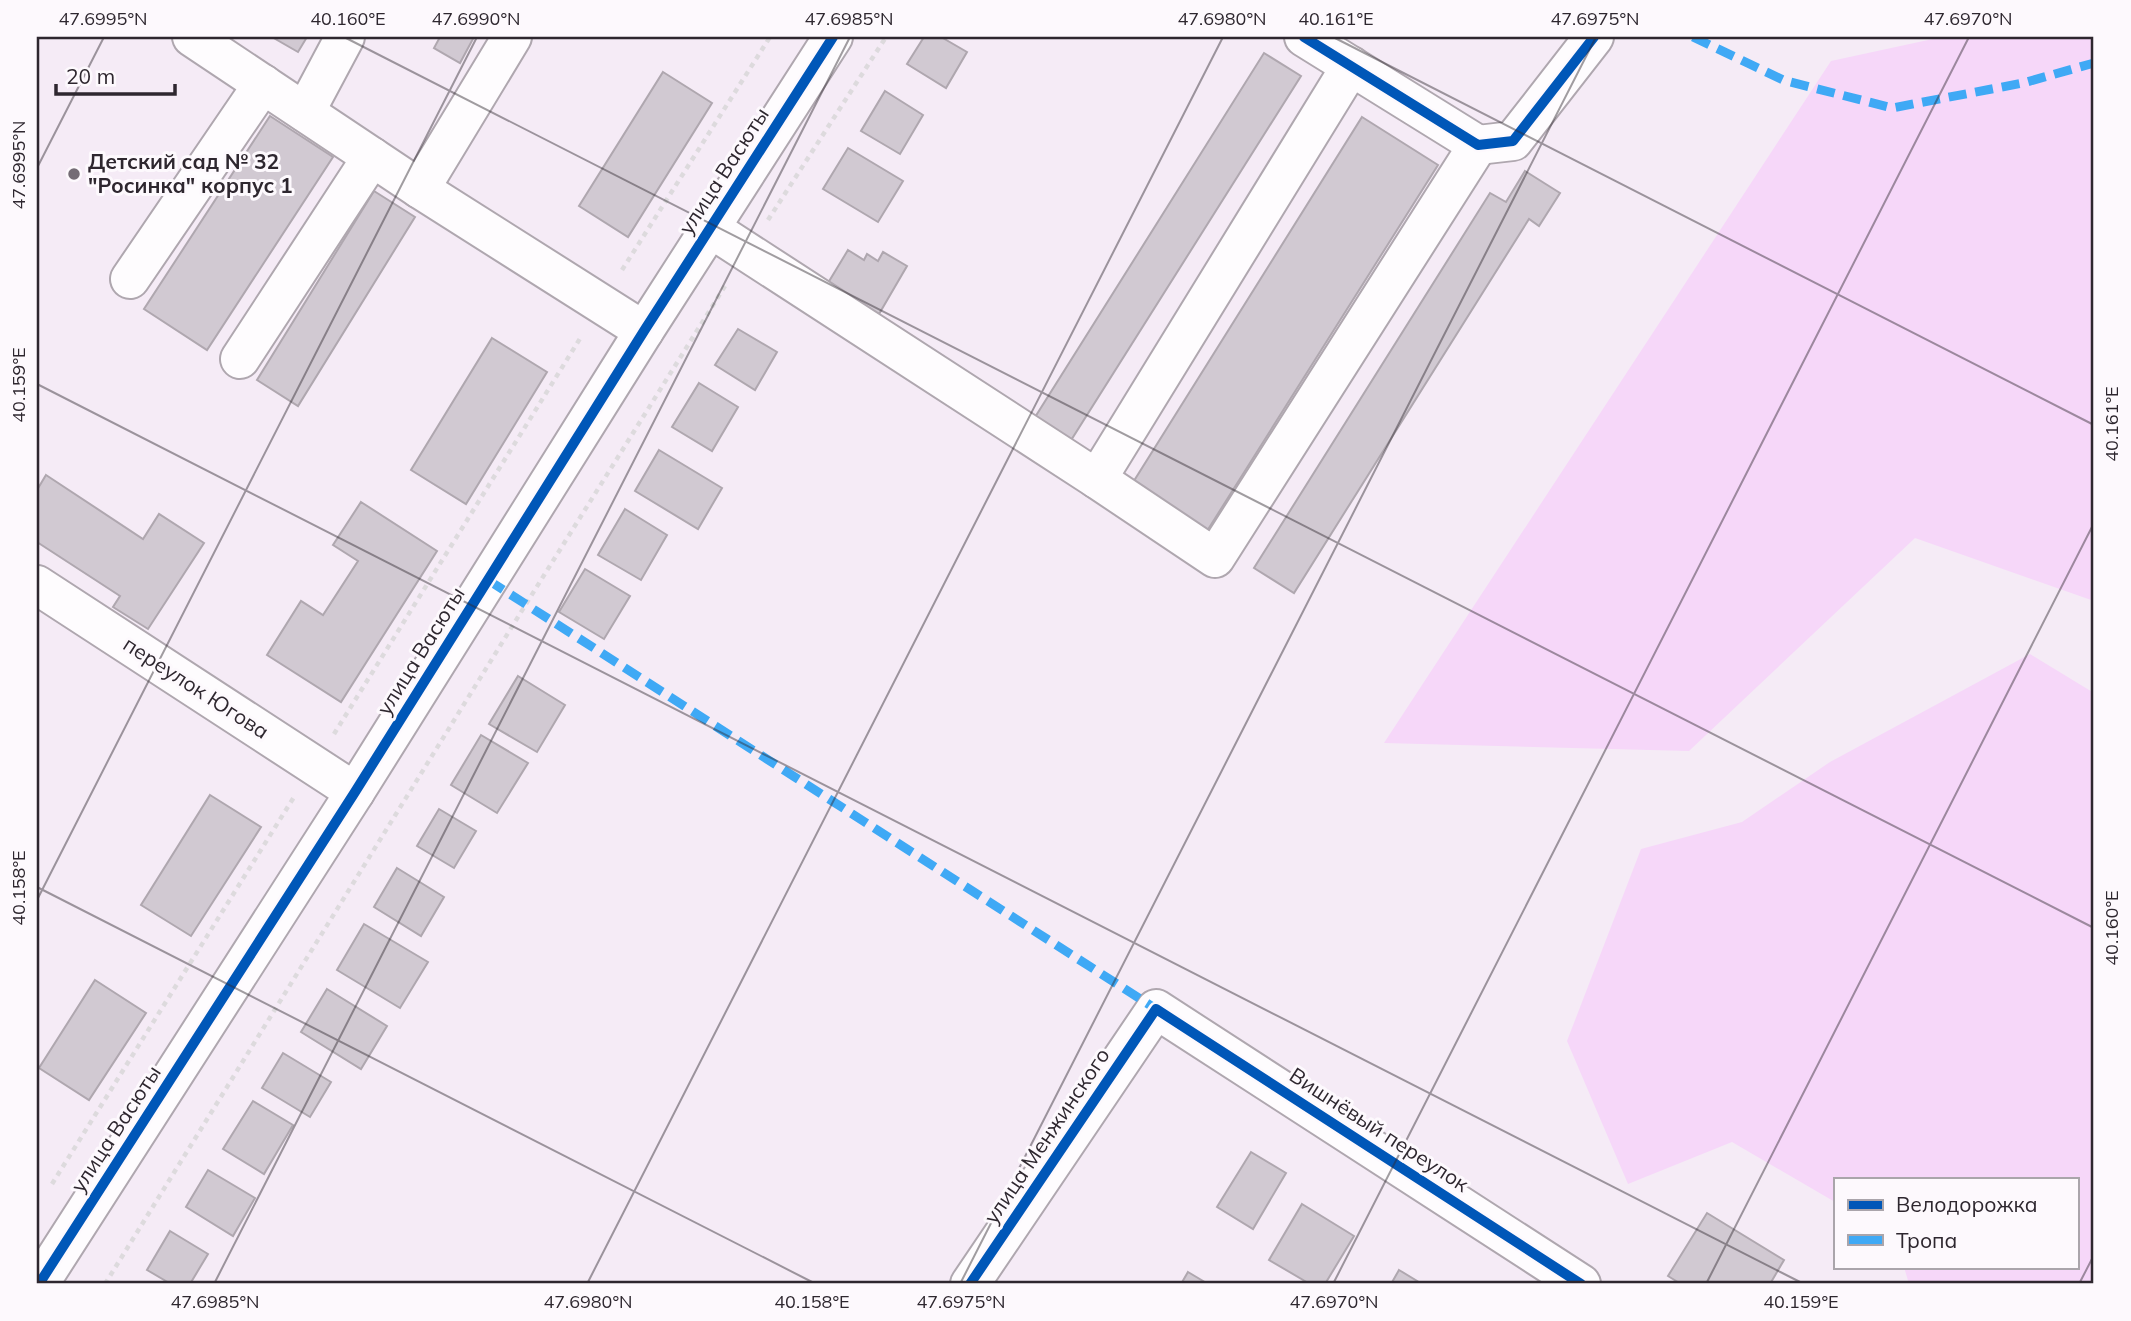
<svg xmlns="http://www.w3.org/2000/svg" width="2131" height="1321" font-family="Mulish,sans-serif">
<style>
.green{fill:#f6d7f9}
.building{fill:#d1c9d2;stroke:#afa7af;stroke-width:2}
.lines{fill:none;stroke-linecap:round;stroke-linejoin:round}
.minor-casing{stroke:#afa7af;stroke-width:42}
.path{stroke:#dddadd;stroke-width:4.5;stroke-dasharray:5 5;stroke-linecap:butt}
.minor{stroke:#fefcfe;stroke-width:38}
.quiet{stroke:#3fa9f5;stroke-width:9;stroke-dasharray:18 9;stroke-linecap:butt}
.cycleway-casing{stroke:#fdf9fd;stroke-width:15}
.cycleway{stroke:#0057b8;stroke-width:10}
.ticks{fill:none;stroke:#2e272f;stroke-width:2;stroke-opacity:0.45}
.poi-dot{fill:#746c75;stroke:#fdf9fd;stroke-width:2.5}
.labels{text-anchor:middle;stroke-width:6;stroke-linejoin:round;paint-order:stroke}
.poi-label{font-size:21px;font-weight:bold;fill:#2e272f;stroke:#fdf9fd;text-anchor:start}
.street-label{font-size:21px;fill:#2e272f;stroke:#fdf9fd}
.neatline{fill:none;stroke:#2e272f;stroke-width:2.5}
.ticks-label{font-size:18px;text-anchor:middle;fill:#2e272f}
</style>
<rect width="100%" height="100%" fill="#f5ebf6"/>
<g class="green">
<polygon points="1942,37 2094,37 2094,601 1915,538 1689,751 1384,743 1831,61"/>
<polygon points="2030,654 2094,693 2094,1284 1909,1284 1904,1267 2077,1267 2077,1179 1835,1179 1835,1202 1732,1142 1628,1184 1567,1041 1641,849 1742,822 1830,762"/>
</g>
<g class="building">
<polygon points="272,37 307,37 298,52"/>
<polygon points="440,37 474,37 460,63 434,48"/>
<polygon points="924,37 941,37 967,52 946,88 907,64"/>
<polygon points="1264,53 1301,76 1068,445 1032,422"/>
<polygon points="663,72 712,103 628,237 579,206"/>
<polygon points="885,91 923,115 900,154 861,131"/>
<polygon points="270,116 333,157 207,350 144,309"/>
<polygon points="1362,117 1438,165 1202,539 1127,492"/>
<polygon points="848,148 903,181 878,222 823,189"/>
<polygon points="1525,171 1560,193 1539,226 1529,219 1294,593 1254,568 1490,193 1506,202"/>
<polygon points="374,191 415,217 298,406 257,380"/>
<polygon points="848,250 864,260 867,254 878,261 883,252 907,266 879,314 828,283"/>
<polygon points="738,329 777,352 755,390 715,365"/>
<polygon points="492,338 547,372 466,504 411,470"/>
<polygon points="699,383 738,407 712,451 672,427"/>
<polygon points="659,450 722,488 698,529 635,491"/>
<polygon points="46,475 143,539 159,514 204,543 148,629 113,607 120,596 37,542 37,490"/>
<polygon points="361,502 437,551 341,702 267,655 301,601 323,615 358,561 333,545"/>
<polygon points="625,509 667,535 641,580 598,555"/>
<polygon points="585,569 630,596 604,639 559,612"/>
<polygon points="518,676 565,705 537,752 489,724"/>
<polygon points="481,735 528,763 497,813 451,785"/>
<polygon points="210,795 261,827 191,936 141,905"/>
<polygon points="439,809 476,831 454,868 417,846"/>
<polygon points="397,868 444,897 421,936 374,907"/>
<polygon points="364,924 428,962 400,1008 337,970"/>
<polygon points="95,980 146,1013 89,1100 39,1068"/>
<polygon points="327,989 387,1026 361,1069 301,1032"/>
<polygon points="283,1053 331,1082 310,1117 262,1088"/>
<polygon points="253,1101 293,1125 264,1174 223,1149"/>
<polygon points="1251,1152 1286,1173 1253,1229 1217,1207"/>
<polygon points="208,1170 255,1198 233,1236 186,1207"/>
<polygon points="1302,1204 1354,1236 1325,1284 1310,1284 1269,1260"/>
<polygon points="1707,1213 1784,1260 1770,1284 1681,1284 1668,1276"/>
<polygon points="170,1231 208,1254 190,1284 171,1284 147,1270"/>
<polygon points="1399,1270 1422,1284 1391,1284"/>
<polygon points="1188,1272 1208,1284 1181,1284"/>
</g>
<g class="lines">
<g class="minor-casing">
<g id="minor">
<polyline points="192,37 420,189 644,331"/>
<polyline points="1304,37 1478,145 1513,141 1594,37"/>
<polyline points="305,112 345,37"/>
<polyline points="420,189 512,37"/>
<polyline points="710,228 1097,479 1351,66"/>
<polyline points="130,279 263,84"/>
<polyline points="240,359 372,157"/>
<polyline points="1097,479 1215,558 1478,145"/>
<polyline points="37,585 355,792"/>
<polyline points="39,1284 355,792 644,331 833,37"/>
<polyline points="970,1284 1156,1009 1581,1284"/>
</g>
</g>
<g class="path">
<polyline points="768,220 886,37"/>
<polyline points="622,270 770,37"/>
<polyline points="334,734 581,337"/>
<polyline points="52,1184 294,797"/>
<polyline points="105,1284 526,604 725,286"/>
</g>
<use href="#minor" class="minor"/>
<g class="quiet">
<polyline points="1693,37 1783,80 1892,108 2023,83 2094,63"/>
<polyline points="488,580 1156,1009"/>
</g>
<g class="cycleway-casing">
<g id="cycleway">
<polyline points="1304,37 1478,145 1513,141 1594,37"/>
<polyline points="39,1284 355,792 644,331 833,37"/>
<polyline points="970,1284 1156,1009 1581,1284"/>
</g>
</g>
<use href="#cycleway" class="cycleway"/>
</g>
<path class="ticks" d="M 344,37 L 2094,928M 1333,37 L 2094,425M 37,168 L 104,37M 37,384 L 1804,1284M 37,887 L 816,1284M 37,900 L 477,37M 214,1284 L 850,37M 587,1284 L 1223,37M 960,1284 L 1596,37M 1333,1284 L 1969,37M 1706,1284 L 2094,523M 2079,1284 L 2094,1255"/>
<circle class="poi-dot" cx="74" cy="174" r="7"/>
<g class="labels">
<g class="poi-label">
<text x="88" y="169">Детский сад № 32<tspan x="88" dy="24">"Росинка" корпус 1</tspan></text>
</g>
<g class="street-label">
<text transform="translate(724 171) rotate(-57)" y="7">улица Васюты</text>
<text transform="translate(421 651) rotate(-58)" y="7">улица Васюты</text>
<text transform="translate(196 688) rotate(33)" y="7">переулок Югова</text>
<text transform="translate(116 1129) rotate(-57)" y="7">улица Васюты</text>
<text transform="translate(1379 1130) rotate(33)" y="7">Вишнёвый переулок</text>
<text transform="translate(1047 1136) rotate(-56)" y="7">улица Менжинского</text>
</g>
</g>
<rect width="2131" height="1321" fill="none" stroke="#fdf9fd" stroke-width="77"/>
<rect x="1834" y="1178" width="245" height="91" fill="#fdf9fd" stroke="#aaa5ab" stroke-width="2"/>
<rect x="1848" y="1200" width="35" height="10" fill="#0057b8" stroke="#aaa5ab" stroke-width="2"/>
<text x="1896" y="1212" font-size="21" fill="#2e272f">Велодорожка</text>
<rect x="1848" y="1235" width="35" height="10" fill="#3fa9f5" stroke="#aaa5ab" stroke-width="2"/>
<text x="1896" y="1248" font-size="21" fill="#2e272f">Тропа</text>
<path d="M56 84v10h119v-10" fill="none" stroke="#2e272f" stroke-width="3.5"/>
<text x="66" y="84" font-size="21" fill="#2e272f" stroke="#fdf9fd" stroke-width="5" paint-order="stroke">20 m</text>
<rect x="38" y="38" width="2054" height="1244" class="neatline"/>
<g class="ticks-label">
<text x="103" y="25">47.6995°N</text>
<text x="348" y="25">40.160°E</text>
<text x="476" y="25">47.6990°N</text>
<text x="849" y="25">47.6985°N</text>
<text x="1222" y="25">47.6980°N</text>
<text x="1336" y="25">40.161°E</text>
<text x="1595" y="25">47.6975°N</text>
<text x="1968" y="25">47.6970°N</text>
<text transform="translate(19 165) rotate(-90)" y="6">47.6995°N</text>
<text transform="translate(19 385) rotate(-90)" y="6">40.159°E</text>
<text transform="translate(2112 424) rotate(-90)" y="6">40.161°E</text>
<text transform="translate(19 888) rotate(-90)" y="6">40.158°E</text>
<text transform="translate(2112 928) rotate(-90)" y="6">40.160°E</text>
<text x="215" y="1308">47.6985°N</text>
<text x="588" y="1308">47.6980°N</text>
<text x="812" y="1308">40.158°E</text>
<text x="961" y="1308">47.6975°N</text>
<text x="1334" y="1308">47.6970°N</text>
<text x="1801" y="1308">40.159°E</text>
</g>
</svg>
